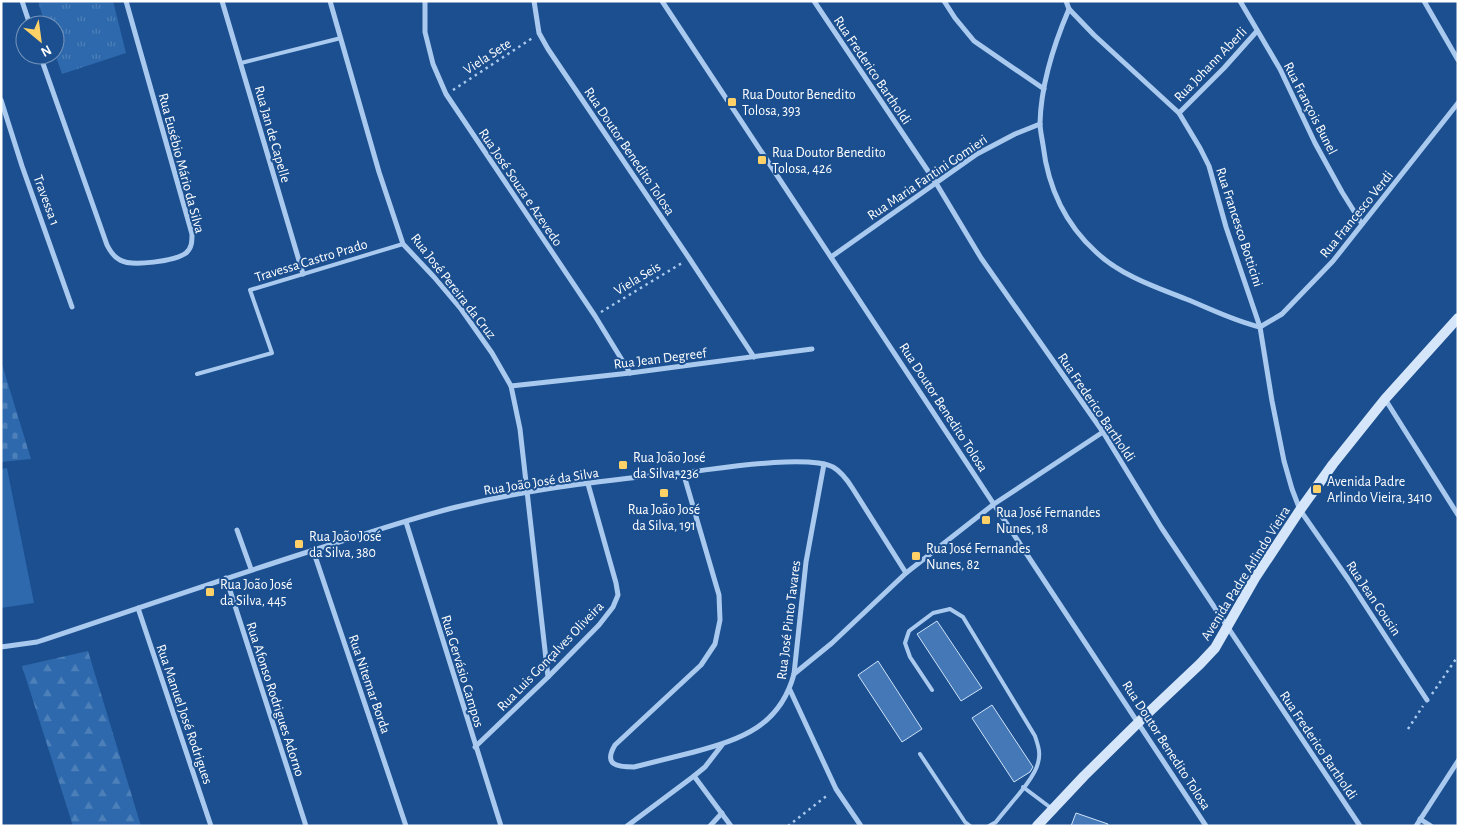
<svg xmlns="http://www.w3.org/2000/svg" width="1459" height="827" font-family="'Alegreya Sans',sans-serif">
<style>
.grass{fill:url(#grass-tufts)}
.forest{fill:url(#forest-firs)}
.cemetery{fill:url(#cemetery-stones)}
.pitch{fill:#2e69ad}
.building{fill:#4478b7;stroke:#cfe3fa}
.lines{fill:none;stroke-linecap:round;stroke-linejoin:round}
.path{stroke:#a9c9ee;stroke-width:2.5;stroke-dasharray:2.5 4;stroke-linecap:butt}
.lane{stroke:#a9c9ee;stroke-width:4}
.street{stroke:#a9c9ee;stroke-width:5}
.secondary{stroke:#d6e6fa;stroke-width:10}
.poi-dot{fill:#ffd166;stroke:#1b4f8f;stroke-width:2}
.labels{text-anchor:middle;stroke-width:4;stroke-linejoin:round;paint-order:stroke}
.street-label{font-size:14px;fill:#fff;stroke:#1b4f8f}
.poi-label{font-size:14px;fill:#fff;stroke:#1b4f8f;text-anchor:start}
</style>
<defs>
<pattern id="grass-tufts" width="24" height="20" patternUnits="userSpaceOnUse" patternTransform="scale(1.25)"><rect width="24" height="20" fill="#2e69ad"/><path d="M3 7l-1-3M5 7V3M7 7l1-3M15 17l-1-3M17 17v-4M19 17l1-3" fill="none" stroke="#4d80b9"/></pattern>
<pattern id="forest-firs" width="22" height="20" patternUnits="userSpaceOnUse" patternTransform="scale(1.25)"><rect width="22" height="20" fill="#2e69ad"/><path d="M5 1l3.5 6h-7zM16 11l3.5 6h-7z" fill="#4d80b9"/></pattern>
<pattern id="cemetery-stones" width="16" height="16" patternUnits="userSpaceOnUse" patternTransform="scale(1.25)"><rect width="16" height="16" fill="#2e69ad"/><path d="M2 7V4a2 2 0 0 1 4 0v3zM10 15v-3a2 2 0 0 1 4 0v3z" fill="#4d80b9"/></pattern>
</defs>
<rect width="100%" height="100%" fill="#1b4f8f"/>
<polygon class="grass" points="38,1 113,1 126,53 62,74 55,54 55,25 45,25"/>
<polygon class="forest" points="88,651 141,826 73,826 22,666"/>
<polygon class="cemetery" points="1,361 31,459 1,462"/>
<polygon class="pitch" points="7,468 34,603 1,608 1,469"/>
<g class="building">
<polygon points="937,621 982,688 961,701 917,634"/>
<polygon points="878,661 922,729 902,742 858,675"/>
<polygon points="992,705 1033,767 1030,772 1014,782 972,718"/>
<polygon points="1076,813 1108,824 1107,826 1071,826"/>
</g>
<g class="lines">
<g class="path">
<polyline points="453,90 534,37"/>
<polyline points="601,312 682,263"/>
<polyline points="1432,694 1458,656"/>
<polyline points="1408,729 1423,706"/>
<polyline points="788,826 829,794"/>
</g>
<g class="lane">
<polyline points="241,63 341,38"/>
<polyline points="197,374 272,353 250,290 403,244"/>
<path d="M 932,690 L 910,657 L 905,643 L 909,631 L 933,613 L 950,609 L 963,617 L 1035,736 C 1038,745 1041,753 1038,763 C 1034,780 1007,807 996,822 L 989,826"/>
<polyline points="920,754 965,822 970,826"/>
<polyline points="1023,787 1051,808"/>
</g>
<g class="street">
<polyline points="22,1 30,25"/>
<polyline points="222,1 303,274"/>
<polyline points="330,1 379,172 403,244 434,277 461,309 492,353 511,386 520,429 548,677"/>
<polyline points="425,1 425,32 433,64 446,94 595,316 630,373"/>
<polyline points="534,1 539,33 548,49 689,258 754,357"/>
<polyline points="662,1 1206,826"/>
<polyline points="814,1 936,183 981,258 1103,432 1161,527 1360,826"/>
<polyline points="944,1 955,18 974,41 1044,89"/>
<polyline points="1066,1 1069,9 1094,35 1179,113 1200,148 1209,166 1226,227 1260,327 1272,401 1284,461 1292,489 1300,510 1348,579 1427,700"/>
<polyline points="1240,1 1280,69 1315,143 1342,192 1362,224"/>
<polyline points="1424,1 1458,60"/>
<path d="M 1069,9 C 1054,44 1041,84 1040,123 C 1040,130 1042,138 1043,145 C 1048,187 1064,223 1096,252 C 1120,275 1155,287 1186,299 C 1211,309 1234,321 1260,327 L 1282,314 L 1333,261 L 1458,103"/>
<path d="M 40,55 L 107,245 C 110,251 114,257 120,260 C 132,267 175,261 186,253 C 192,248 192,241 192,234 L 126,1"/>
<polyline points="1,100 22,166 72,307"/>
<polyline points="1179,113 1224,68 1257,31"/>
<polyline points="831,257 977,154 1015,134 1040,124"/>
<polyline points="511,386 630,373 812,349"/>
<polyline points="1385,399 1458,515"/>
<path d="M 683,472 L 719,595 L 720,620 L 715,644 L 701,665 L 615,745 C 603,765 617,767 634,767 C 654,762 674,757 694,752 C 742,739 780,726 794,674 L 806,562 L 824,464"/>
<polyline points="406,522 501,826"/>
<polyline points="237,530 251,569"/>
<polyline points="313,550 406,826"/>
<polyline points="226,578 306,826"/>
<polyline points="138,608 211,826"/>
<path d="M 1,647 L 37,642 C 136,609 234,575 333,544 C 375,531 418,516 461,506 C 538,487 618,479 697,471 C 728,467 808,455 833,467 C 842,472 848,481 853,489 L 906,573"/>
<polyline points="794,674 832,643 906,573 994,504 1103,432"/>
<polyline points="790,690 836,789 861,826"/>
<polyline points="475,747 548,677 599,625 613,607 618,595 616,583 588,484"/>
<polyline points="694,776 731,826"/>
<polyline points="1420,819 1431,826"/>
<polyline points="627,826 694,776 705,767 722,745"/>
<polyline points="710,826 722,813"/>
<polyline points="1416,826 1458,761"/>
</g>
<polyline class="secondary" points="1037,826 1084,776 1147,714 1200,664 1215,648 1255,578 1300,510 1333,464 1385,399 1458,318"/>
</g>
<g class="poi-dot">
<rect x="727" y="97" width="10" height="10" rx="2.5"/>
<rect x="757" y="155" width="10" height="10" rx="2.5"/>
<rect x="618" y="460" width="10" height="10" rx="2.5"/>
<rect x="1312" y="484" width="10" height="10" rx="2.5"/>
<rect x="659" y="488" width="10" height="10" rx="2.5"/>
<rect x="981" y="515" width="10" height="10" rx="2.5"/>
<rect x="294" y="539" width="10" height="10" rx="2.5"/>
<rect x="911" y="551" width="10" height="10" rx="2.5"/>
<rect x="205" y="587" width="10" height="10" rx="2.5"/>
</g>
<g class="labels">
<g class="street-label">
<text transform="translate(487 56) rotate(-33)" y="5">Viela Sete</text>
<text transform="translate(1210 64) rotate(-46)" y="5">Rua Johann Aberli</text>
<text transform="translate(873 70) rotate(56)" y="5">Rua Frederico Bartholdi</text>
<text transform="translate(1311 108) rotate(63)" y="5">Rua François Bunel</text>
<text transform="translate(273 134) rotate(74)" y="5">Rua Jan de Capelle</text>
<text transform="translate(630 151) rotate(56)" y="5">Rua Doutor Benedito Tolosa</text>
<text transform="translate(182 163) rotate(75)" y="5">Rua Eusébio Mário da Silva</text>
<text transform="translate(927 177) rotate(-34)" y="5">Rua Maria Fantini Gomieri</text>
<text transform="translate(521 187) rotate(56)" y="5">Rua José Souza e Azevedo</text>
<text transform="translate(47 200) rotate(70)" y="5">Travessa 1</text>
<text transform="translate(1356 214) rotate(-51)" y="5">Rua Francesco Verdi</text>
<text transform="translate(1240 227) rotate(72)" y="5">Rua Francesco Botticini</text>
<text transform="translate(311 260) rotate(-17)" y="5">Travessa Castro Prado</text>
<text transform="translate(637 278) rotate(-31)" y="5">Viela Seis</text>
<text transform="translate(454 286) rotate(52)" y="5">Rua José Pereira da Cruz</text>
<text transform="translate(660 358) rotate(-7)" y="5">Rua Jean Degreef</text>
<text transform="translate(944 407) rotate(57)" y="5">Rua Doutor Benedito Tolosa</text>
<text transform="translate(1097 407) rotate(56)" y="5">Rua Frederico Bartholdi</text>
<text transform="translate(541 481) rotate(-9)" y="5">Rua João José da Silva</text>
<text transform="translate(1245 573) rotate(-58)" y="5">Avenida Padre Arlindo Vieira</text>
<text transform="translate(1374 598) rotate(56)" y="5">Rua Jean Cousin</text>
<text transform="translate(788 620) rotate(-83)" y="5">Rua José Pinto Tavares</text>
<text transform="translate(550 656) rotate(-46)" y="5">Rua Luis Gonçalves Oliveira</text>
<text transform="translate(463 671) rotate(73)" y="5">Rua Gervásio Campos</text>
<text transform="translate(370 684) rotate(71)" y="5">Rua Nitemar Borda</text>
<text transform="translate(276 699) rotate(72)" y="5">Rua Afonso Rodrigues Adorno</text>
<text transform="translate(185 714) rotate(71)" y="5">Rua Manuel José Rodrigues</text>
<text transform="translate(1167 745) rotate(57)" y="5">Rua Doutor Benedito Tolosa</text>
<text transform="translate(1319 745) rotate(56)" y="5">Rua Frederico Bartholdi</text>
</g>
<g class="poi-label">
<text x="742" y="99">Rua Doutor Benedito<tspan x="742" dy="16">Tolosa, 393</tspan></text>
<text x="772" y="157">Rua Doutor Benedito<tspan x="772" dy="16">Tolosa, 426</tspan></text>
<text x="633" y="462">Rua João José<tspan x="633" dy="16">da Silva, 236</tspan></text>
<text x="1327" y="486">Avenida Padre<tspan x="1327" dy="16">Arlindo Vieira, 3410</tspan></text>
<text x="664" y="514" text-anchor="middle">Rua João José<tspan x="664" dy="16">da Silva, 191</tspan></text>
<text x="996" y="517">Rua José Fernandes<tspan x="996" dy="16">Nunes, 18</tspan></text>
<text x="309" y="541">Rua João José<tspan x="309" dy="16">da Silva, 380</tspan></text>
<text x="926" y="553">Rua José Fernandes<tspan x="926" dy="16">Nunes, 82</tspan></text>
<text x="220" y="589">Rua João José<tspan x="220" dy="16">da Silva, 445</tspan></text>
</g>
</g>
<rect width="1459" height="827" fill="none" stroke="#ffffff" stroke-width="5"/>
<g transform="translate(40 40) rotate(151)"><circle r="24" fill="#1b4f8f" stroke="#7695bc"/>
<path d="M0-4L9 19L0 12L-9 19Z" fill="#ffd166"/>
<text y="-8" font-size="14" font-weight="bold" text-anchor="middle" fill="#ffffff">N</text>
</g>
</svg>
